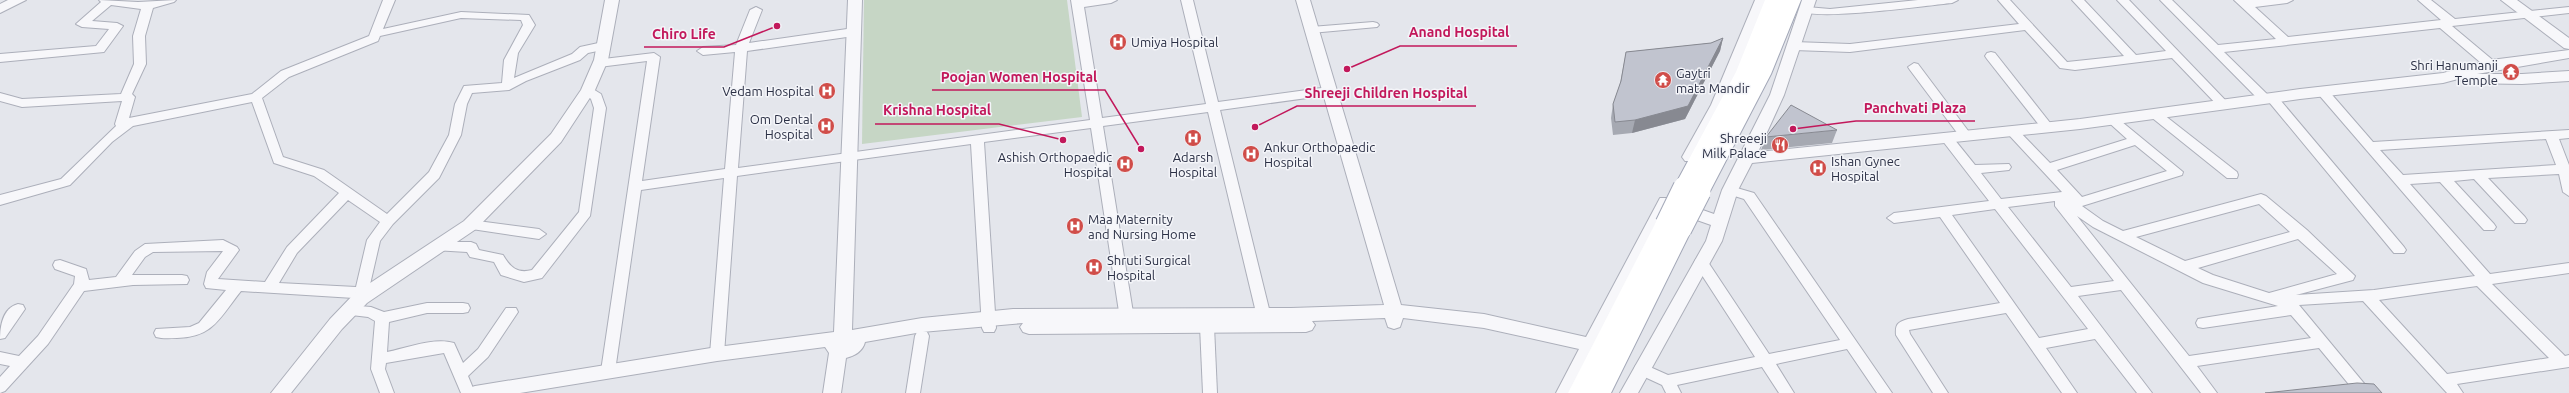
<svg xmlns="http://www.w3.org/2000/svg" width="2569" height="393" font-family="Ubuntu,sans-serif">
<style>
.green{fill:#c6d6c5}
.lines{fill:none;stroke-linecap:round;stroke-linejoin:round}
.minor-casing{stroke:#acafba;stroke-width:2}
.tertiary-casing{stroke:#acafba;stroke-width:2}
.primary-casing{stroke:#a3a8b8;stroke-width:2}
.minor{fill:#f7f7fa;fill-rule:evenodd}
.tertiary{fill:#f7f7fa;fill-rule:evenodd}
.primary{fill:#fff;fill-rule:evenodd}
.primary-bridge-casing{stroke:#a3a8b8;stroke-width:23;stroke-linecap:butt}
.primary-bridge{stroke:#fff;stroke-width:21}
.wall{fill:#a6a9b2}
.shaded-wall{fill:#878991}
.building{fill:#c1c4cf;stroke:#878991}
.labels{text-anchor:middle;stroke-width:3;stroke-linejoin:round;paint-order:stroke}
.poi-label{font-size:13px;fill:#2b3045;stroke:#f4f5f9;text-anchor:start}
.leader{fill:none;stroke:#c2185b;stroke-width:1.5}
.callout-dot{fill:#c2185b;stroke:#f4f5f9;stroke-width:1.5}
.callout-label{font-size:14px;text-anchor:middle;font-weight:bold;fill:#c2185b;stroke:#f4f5f9;stroke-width:3;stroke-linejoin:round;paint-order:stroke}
</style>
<rect width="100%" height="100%" fill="#e4e6ec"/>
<polygon class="green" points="864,0 1067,0 1082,117 862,144"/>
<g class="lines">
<g class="minor-casing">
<g id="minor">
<path d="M 99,0 L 138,2 L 176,0 L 174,2 L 153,8 L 145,36 L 146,64 L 132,94 L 135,97 L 129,118 L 252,94 L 281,71 L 369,36 L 383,0 L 395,0 L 383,29 L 461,12 L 529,15 L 535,25 L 518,53 L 514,78 L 572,54 L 580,47 L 603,42 L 609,46 L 607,49 L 588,53 L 580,60 L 526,81 L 509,90 L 472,93 L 467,104 L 461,135 L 439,178 L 393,224 L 380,241 L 366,302 L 356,302 L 354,298 L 241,291 C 220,317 214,337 177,338 C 170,338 163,339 156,337 L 154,333 L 156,329 L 190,327 L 199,323 L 226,290 L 206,288 L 204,284 L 207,272 L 223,251 L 153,252 L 145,257 L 132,275 L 182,275 L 187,276 L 189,280 L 187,284 L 133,285 L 84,291 L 48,344 L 5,391 L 0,393 L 0,377 L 10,366 L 0,364 L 0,352 L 19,356 L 38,336 L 74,284 L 75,276 L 55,269 L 53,265 L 55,261 L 60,260 L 86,269 L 89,280 L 116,277 L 135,251 L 145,244 L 223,240 L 237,247 L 239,250 L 218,279 L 265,282 L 287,247 L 339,193 L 314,176 L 274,163 L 252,102 L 133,126 L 112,142 L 70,185 L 0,205 L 0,195 L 61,179 L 116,126 L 115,124 L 122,101 L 22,107 L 0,101 L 0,93 L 22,99 L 121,94 L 134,64 L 133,36 L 141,9 L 111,5 L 92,21 L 117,23 L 123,26 L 104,52 L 0,62 L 0,54 L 96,46 L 109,29 L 82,27 L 76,24 L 101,2 ZM 461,18 L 521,20 L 523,25 L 504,60 L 502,83 L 464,86 L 455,104 L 449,135 L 429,172 L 387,214 L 324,170 L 283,157 L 262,98 L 289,77 L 378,41 L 380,36 ZM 348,200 L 380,222 L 367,240 L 356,287 L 279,283 L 297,253 Z"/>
<polygon points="1071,0 1117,0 1111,3 1084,7 1102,118 1206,104 1181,0 1193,0 1218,102 1329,87 1335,91 1329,95 1220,110 1273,325 1271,329 1261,329 1259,325 1208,112 1103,126 1135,325 1133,329 1123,329 1121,325 1091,128 984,142 996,328 994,332 984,332 982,328 971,144 737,176 724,354 722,358 717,360 712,358 710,354 724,178 641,190 615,371 613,375 608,377 603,375 601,371 647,61 599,67 593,63 595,60 654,53 660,57 642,181 725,169 735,52 703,55 697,51 703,47 736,45 750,10 756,7 762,10 749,43 854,28 860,32 854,36 747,51 738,168 1090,120"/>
<path d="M 1918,0 L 1958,0 L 1952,3 C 1931,5 1810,22 1801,10 L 1807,7 L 1830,9 Z"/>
<polygon points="1998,0 2010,0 2067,62 2124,56 2072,0 2084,0 2136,55 2166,51 2117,0 2129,0 2230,105 2224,109 2220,108 2172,58 2075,70 2060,68 2025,30 1850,52 1794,50 1788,46 1794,42 1850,44 2019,24"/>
<polygon points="2160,0 2172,0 2218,45 2276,39 2234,0 2293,0 2287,3 2255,7 2288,37 2441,20 2418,0 2431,0 2455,19 2569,7 2569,13 2452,26 2495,62 2497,65 2495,68 2487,68 2440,28 2224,52 2268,95 2276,95 2404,247 2406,250 2404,253 2394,253 2269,102 2261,102"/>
<polygon points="1373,22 1377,23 1379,25 1377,27 1311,33 1305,30 1311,27"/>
<polygon points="1991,52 1995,53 2051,124 2053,127 2051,130 2043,130 1987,59 1985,56 1987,53"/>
<polygon points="1914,63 1918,64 1969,132 1971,135 1969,138 1961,138 1910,70 1908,67"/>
<path d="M 588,86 L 601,94 L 606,108 L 590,216 L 542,278 L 524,282 L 501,275 L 494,262 L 470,257 L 467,252 L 434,250 L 432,247 L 434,244 L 439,242 L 471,242 L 476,244 L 479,250 L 503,255 C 510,267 517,274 532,270 L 579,212 L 594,108 L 591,99 L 582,90 Z"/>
<path d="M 2323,88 L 2327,89 L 2373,142 L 2569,130 L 2569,138 L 2559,139 L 2569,165 L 2569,196 L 2563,192 L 2559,174 L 2488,178 L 2525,217 L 2527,220 L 2525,223 L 2515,223 L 2474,179 L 2454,181 L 2494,224 L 2496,227 L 2494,230 L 2484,230 L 2440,182 L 2410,184 L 2490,274 L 2569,263 L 2569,273 L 2492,284 L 2565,356 L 2569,355 L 2569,367 L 2457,384 L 2463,393 L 2447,393 L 2363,301 L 2299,305 L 2372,393 L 2356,393 L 2319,348 L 2197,366 L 2217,393 L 2201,393 L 2121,290 L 2078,296 L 2152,393 L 2137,393 L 2095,339 L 2046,348 L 2077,393 L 2062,393 L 2006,313 L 1909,330 L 1910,334 L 1948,393 L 1933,393 L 1896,335 C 1895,324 1898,322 1908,319 L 2000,303 L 1940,217 L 1894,223 L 1887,218 L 1894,213 L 1989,201 L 1942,140 L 1940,137 L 1946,133 L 1950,134 L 1975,165 L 2009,164 L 2011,167 L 2009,170 L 1981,173 L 2001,199 L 2062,192 L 2008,134 L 2006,131 L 2008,128 L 2016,128 L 2050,163 L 2127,139 L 2106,120 L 2112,116 L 2116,117 L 2183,172 L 2182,175 L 2082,206 L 2103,221 L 2123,231 L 2261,194 L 2266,196 L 2307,230 L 2355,276 L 2353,280 L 2296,295 L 2374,290 L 2475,276 L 2319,95 L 2317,92 ZM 2546,139 L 2556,165 L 2403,175 L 2380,150 ZM 2135,145 L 2167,171 L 2082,197 L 2057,170 ZM 2055,201 L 2055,206 L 2114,281 L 2071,287 L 2008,207 ZM 2259,204 L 2290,232 L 2185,261 L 2136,237 ZM 1995,209 L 2088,329 L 2039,338 L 1952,215 ZM 2077,216 L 2093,227 L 2203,283 L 2278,306 L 2203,318 L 2198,319 L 2196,323 L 2198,327 L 2203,328 L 2291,315 L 2311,338 L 2189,356 ZM 2298,239 L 2337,274 L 2269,293 L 2213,275 L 2198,268 ZM 2477,286 L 2549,358 L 2447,374 L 2379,300 Z"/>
<polygon points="2155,110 2159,111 2237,172 2238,175 2237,178 2227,178 2151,117 2149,114 2151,111"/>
<polygon points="1730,186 1754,193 1892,393 1877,393 1847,349 1776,364 1794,393 1779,393 1762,367 1677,385 1681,393 1666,393 1662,385 1636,373 1634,369 1636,365 1641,363 1668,375 1755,357 1694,263 1696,259 1706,259 1769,354 1840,340 1744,199 1725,193 1724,190 1725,187"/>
<polygon points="470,220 539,229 546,234 539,239 465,228 463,225 465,222"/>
<path d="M 427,303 L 463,303 L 468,304 L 470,308 L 468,312 L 463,313 L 427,313 L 389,322 L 387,352 C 407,348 434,337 454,343 L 463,363 L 478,349 L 506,308 L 516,308 L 518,312 L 488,357 L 468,376 L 475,393 L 461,393 L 444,353 L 386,363 L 385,369 L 394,393 L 380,393 L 371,369 L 375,321 L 368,317 L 343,314 L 341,310 L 343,306 L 348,305 L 371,307 L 384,312 Z"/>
<path d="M 18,304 L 23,305 L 25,309 L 5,338 L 0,339 C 0,326 3,308 18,304 Z"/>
<polygon points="1207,321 1212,322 1214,326 1217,393 1203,393 1200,326 1202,322"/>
<polygon points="922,331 927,332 929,336 920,393 906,393 915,336 917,332"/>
</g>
</g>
<g class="tertiary-casing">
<g id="tertiary">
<polygon points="8,0 26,0 0,13 0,4"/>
<polygon points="605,0 619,0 608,60 595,90 561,142 476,229 367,303 342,329 291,393 271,393 330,319 355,293 464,221 551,134 581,90 594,60"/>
<path d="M 848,0 L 862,0 L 852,330 L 922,318 L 1013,309 L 1291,308 L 1384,305 L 1296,0 L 1310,0 L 1401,305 L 1484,314 L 1586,337 L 1660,198 L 1672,198 L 1674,202 L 1574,393 L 1556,393 L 1579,349 L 1484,328 L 1403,318 L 1400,327 L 1394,329 L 1388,327 L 1385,318 L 1312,321 L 1315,325 L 1312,330 L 1306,332 L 1029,334 L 1023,332 L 1020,327 L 1023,323 L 922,332 L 865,342 C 863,351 854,356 846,358 L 841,393 L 823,393 L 829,353 L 825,347 L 717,361 L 520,393 L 466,393 L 469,388 L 475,386 L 717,347 L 834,332 Z"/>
<polygon points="1755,0 1769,0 1725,105 1695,161 1685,161 1682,157 1711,105"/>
<polygon points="1802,0 1816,0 1784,95 1758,152 2080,119 2300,89 2443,73 2491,60 2569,50 2569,58 2477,74 2522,74 2569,71 2569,81 2522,84 2465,83 2458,79 2443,83 2300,99 2080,129 1752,163 1738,190 1722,241 1638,393 1620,393 1706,241 1711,225 1674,212 1672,208 1674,204 1680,202 1714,214 1722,190 1770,95"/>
<polygon points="2501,0 2517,0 2569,38 2569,49 2564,48"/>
</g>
</g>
<g class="primary-casing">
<g id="primary">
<polygon points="1765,0 1801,0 1771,74 1707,197 1700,199 1693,197 1690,193 1684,194 1677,192 1674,187 1736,72"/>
<polygon points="1666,216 1674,219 1676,223 1689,224 1692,229 1611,393 1568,393 1655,224 1658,219"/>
</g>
</g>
<use href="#minor" class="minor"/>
<use href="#tertiary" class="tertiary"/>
<use href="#primary" class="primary"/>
<g class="primary-bridge-casing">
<g id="primary-bridge">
<polyline points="1666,224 1684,187"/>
<polyline points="1681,229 1700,192"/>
</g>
</g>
<use href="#primary-bridge" class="primary-bridge"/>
</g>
<g class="wall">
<polygon points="1723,38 1720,51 1685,119 1632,133 1613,135 1611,118 1613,104 1620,84 1626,52 1711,43"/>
<polygon points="1837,130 1832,143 1761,150 1766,137"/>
</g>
<polygon class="shaded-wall" points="1723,38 1720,51 1685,119 1632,133 1635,120"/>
<g class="building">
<polygon points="1723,38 1688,106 1635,120 1615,122 1613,104 1621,81 1626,52 1711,43"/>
<polygon points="1791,105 1837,130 1766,137"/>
<polygon points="2357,383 2374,384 2382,393 2265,393"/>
</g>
<defs>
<g id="hospital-disc" transform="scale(0.9)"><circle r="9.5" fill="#d04d49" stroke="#f4f5f9"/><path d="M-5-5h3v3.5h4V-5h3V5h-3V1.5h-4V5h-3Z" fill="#fff"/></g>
<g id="temple-disc" transform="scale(0.9)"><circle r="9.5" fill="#d04d49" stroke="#f4f5f9"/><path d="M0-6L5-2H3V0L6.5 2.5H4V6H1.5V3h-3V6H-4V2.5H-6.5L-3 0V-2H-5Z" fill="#fff"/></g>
<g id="restaurant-disc" transform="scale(0.9)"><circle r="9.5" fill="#d04d49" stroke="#f4f5f9"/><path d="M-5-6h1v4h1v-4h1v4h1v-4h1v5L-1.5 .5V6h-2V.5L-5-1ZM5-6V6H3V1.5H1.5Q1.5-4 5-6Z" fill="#fff"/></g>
</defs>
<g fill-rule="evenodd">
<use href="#hospital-disc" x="1118" y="42"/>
<use href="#temple-disc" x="2511" y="72"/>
<use href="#temple-disc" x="1663" y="80"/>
<use href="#hospital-disc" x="827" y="91"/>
<use href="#hospital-disc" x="826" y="126"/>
<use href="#hospital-disc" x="1193" y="138"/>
<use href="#restaurant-disc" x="1780" y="145"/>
<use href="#hospital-disc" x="1251" y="154"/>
<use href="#hospital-disc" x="1125" y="164"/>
<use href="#hospital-disc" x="1818" y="168"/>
<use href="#hospital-disc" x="1075" y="226"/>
<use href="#hospital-disc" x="1094" y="267"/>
</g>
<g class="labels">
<g class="poi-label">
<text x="1131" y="47">Umiya Hospital</text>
<text x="2498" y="70" text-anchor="end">Shri Hanumanji<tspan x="2498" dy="15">Temple</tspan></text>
<text x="1676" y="78">Gaytri<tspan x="1676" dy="15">mata Mandir</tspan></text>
<text x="814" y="96" text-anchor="end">Vedam Hospital</text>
<text x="813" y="124" text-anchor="end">Om Dental<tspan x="813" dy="15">Hospital</tspan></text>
<text x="1767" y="143" text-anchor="end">Shreeeji<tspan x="1767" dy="15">Milk Palace</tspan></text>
<text x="1264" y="152">Ankur Orthopaedic<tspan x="1264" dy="15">Hospital</tspan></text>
<text x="1112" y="162" text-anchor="end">Ashish Orthopaedic<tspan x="1112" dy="15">Hospital</tspan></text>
<text x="1193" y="162" text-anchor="middle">Adarsh<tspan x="1193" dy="15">Hospital</tspan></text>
<text x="1831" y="166">Ishan Gynec<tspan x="1831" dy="15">Hospital</tspan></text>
<text x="1088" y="224">Maa Maternity<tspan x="1088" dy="15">and Nursing Home</tspan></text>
<text x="1107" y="265">Shruti Surgical<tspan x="1107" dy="15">Hospital</tspan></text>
</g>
</g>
<path class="leader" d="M1347 69L1400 46H1517M777 26L724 47H644M1141 149L1105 90H932M1255 127L1297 106H1476M1793 129L1856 121H1975M1063 140L999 124H875"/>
<g class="callout-dot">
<circle cx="1347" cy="69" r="4"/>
<circle cx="777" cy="26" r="4"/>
<circle cx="1141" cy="149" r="4"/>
<circle cx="1255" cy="127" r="4"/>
<circle cx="1793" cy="129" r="4"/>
<circle cx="1063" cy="140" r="4"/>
</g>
<g class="callout-label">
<text x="1459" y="37">Anand Hospital</text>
<text x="684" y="39">Chiro Life</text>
<text x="1019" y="82">Poojan Women Hospital</text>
<text x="1386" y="98">Shreeji Children Hospital</text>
<text x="1915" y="113">Panchvati Plaza</text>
<text x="937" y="115">Krishna Hospital</text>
</g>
</svg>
